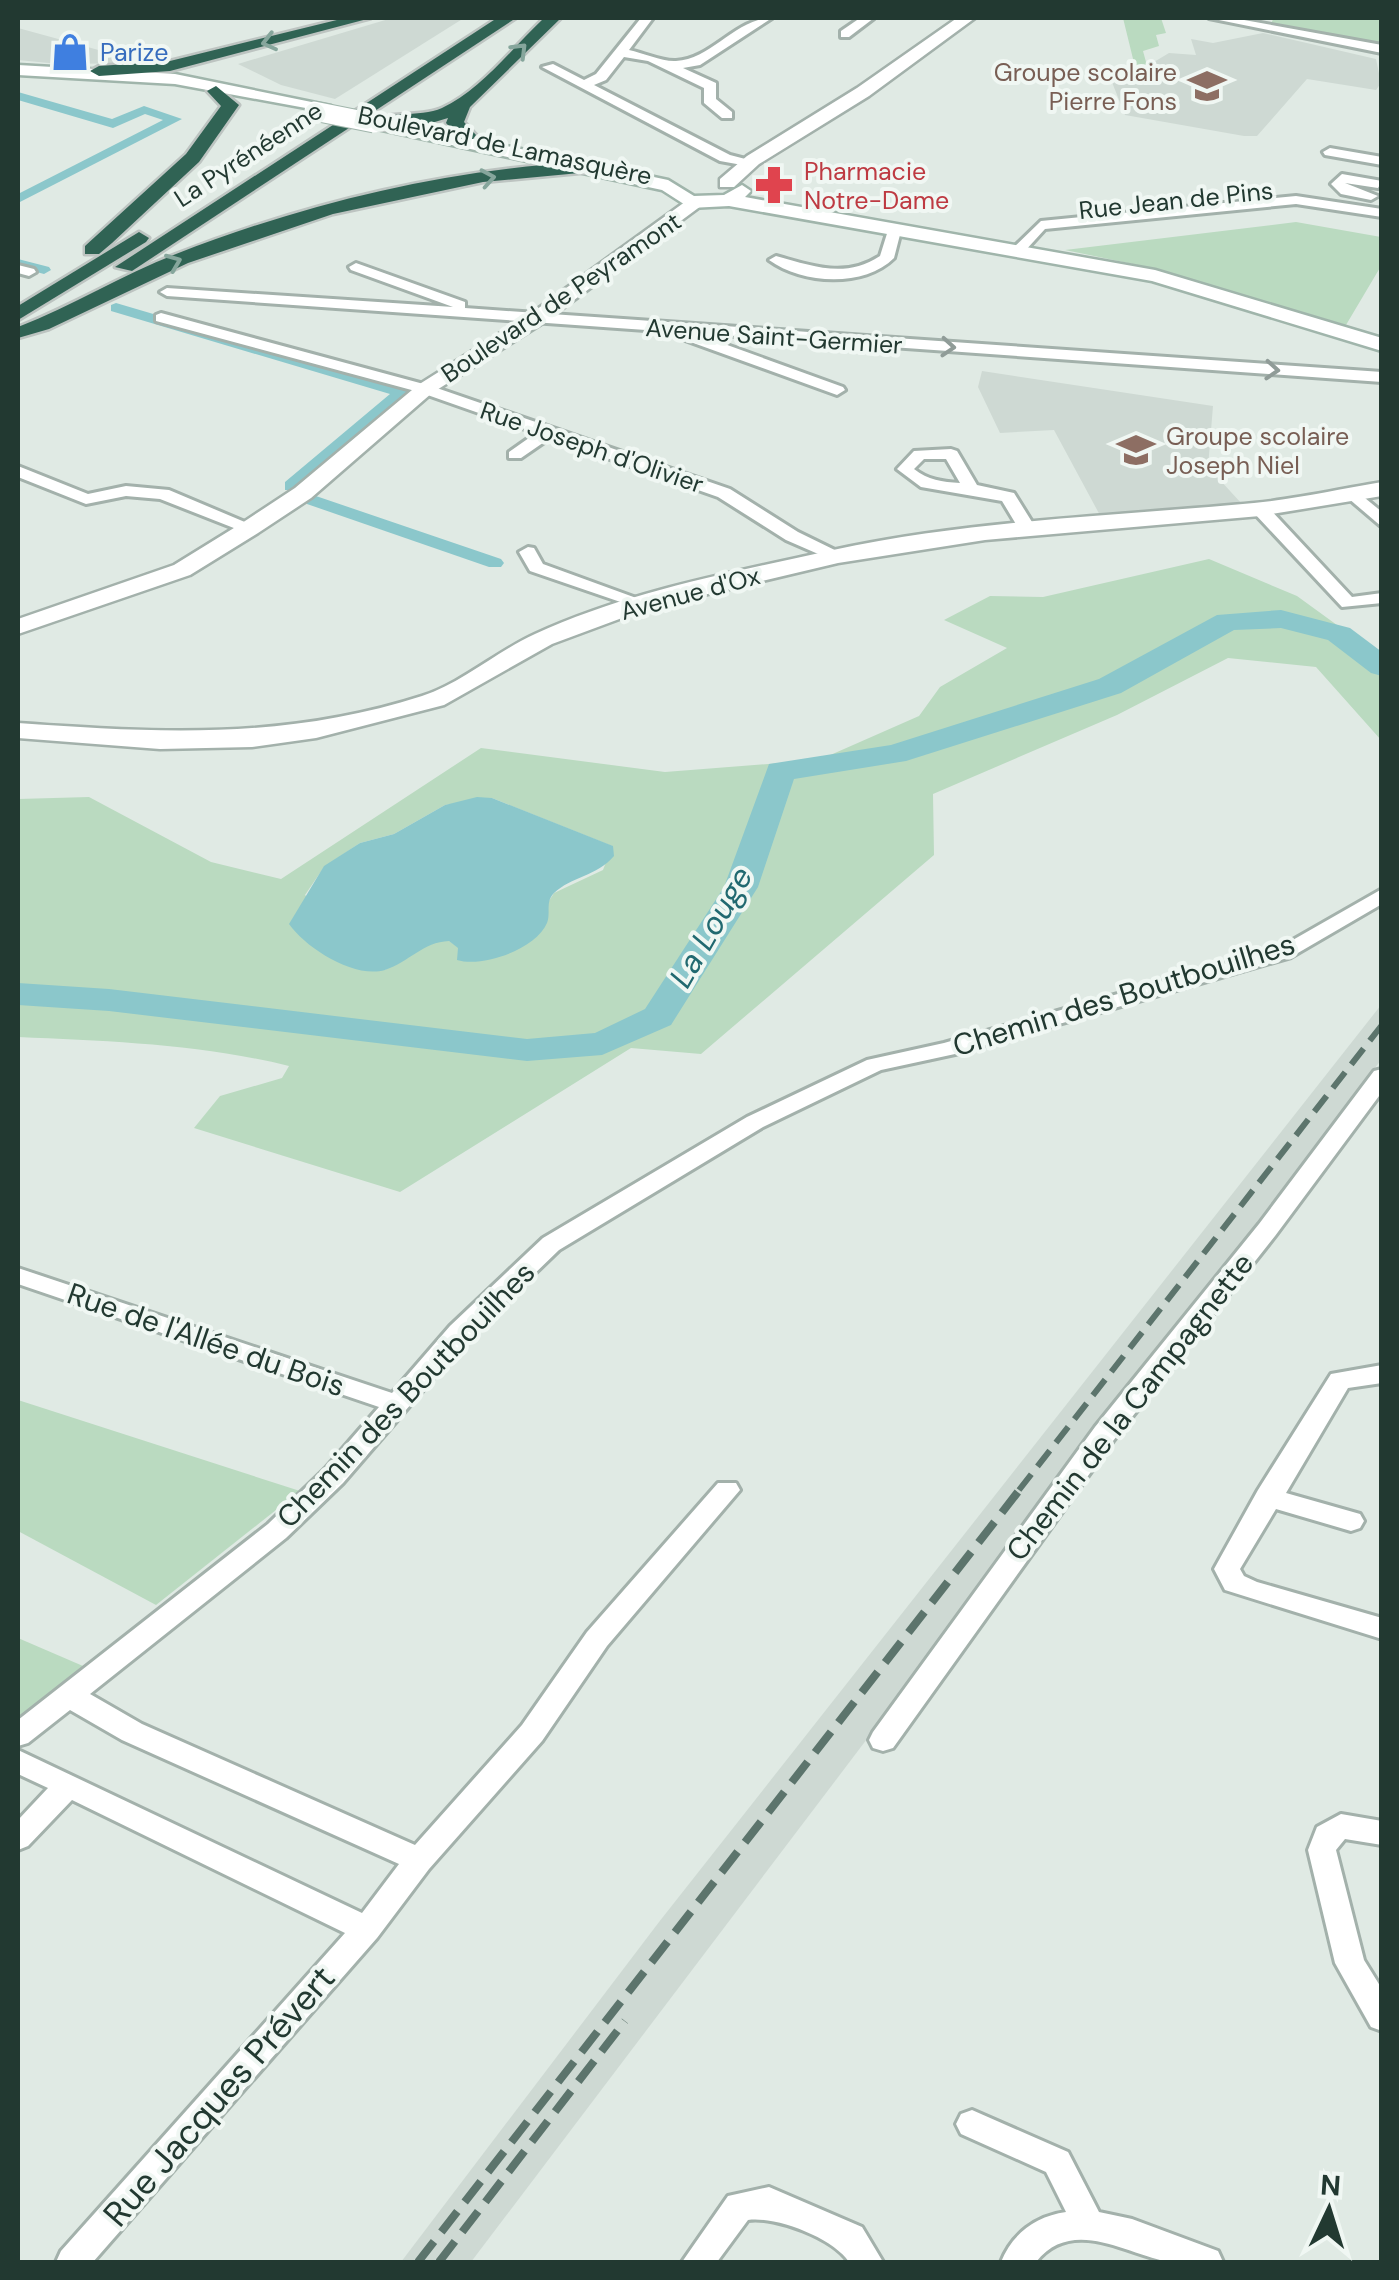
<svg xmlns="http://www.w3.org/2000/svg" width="1399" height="2280" font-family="'DM Sans',sans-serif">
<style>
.built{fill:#ced9d3}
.green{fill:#badac0;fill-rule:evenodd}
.water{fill:#8bc7cb}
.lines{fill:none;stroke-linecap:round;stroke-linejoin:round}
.canal{fill:#8bc7cb;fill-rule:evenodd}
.river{fill:#8bc7cb;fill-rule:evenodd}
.minor-casing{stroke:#a3b1ab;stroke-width:6}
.tertiary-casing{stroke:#a3b1ab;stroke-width:5}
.secondary-casing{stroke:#a0b5ab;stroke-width:5}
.motorway-casing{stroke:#bdc4c1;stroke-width:5}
.minor{fill:#fff;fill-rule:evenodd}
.tertiary{fill:#fff;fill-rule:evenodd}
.secondary{fill:#fff;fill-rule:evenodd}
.motorway{fill:#306354;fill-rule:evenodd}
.rail-far1{stroke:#5c746c;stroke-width:6;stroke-dasharray:20 10;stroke-linecap:butt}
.rail{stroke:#5c746c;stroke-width:8;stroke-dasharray:26 12;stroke-linecap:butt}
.secondary-bridge-casing{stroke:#a0b5ab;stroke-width:21;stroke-linecap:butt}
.secondary-bridge{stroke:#fff;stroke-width:19}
.oneway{stroke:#86a69c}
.oneway2{stroke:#909c98}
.labels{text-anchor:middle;stroke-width:8;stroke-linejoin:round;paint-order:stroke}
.far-shop-label{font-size:25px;fill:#366cbe;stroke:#f0f7f3;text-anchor:start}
.far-education-label{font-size:25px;fill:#785e54;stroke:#f0f7f3;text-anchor:end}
.far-street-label{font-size:25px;fill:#223931;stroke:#f0f7f3}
.far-health-label{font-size:25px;fill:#be3a42;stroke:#f0f7f3;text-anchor:start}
.street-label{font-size:30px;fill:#223931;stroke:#f0f7f3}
.water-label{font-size:32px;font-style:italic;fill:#216970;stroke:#f0f7f3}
.near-street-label{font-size:35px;fill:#223931;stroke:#f0f7f3}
</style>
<rect width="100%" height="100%" fill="#e0eae4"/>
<g class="built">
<polygon points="392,18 464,18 335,99 281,85 238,64"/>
<polygon points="18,28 146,63 59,64 18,60"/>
<polygon points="1263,33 1376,59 1381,83 1376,90 1307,79 1257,136 1244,136 1125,115 1106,67 1131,68 1137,62 1154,62 1169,53 1196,55 1191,39 1213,43"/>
<polygon points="982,371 1213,406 1208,467 1242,504 1102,519 1054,430 1000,433 978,387"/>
<polygon points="1381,1005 1381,1060 471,2262 401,2262 659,1922"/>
</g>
<g class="green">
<polygon points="1123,18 1161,18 1166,33 1156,35 1159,46 1143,51 1146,62 1160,70 1135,67"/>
<polygon points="1274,18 1381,18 1381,45 1271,23"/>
<polygon points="1296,222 1381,237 1381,266 1346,325 1152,268 1065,250"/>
<path d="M 1209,559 L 1297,596 L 1381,657 L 1381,740 L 1316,667 L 1228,658 L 1117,715 L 933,794 L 934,855 L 701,1054 L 631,1048 L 400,1192 L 194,1128 L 220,1096 L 282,1078 L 289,1066 C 199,1044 110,1041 18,1037 L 18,799 L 89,797 L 211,862 L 281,879 L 481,748 L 665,772 L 819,760 L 919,716 L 940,687 L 1007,648 L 944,620 L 990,596 L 1043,597 ZM 492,798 L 612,846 L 603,870 L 554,893 L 547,904 L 459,948 L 448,940 L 430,942 L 385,970 L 305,895 L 324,867 L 360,843 L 394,834 L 445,805 Z"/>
<polygon points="18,1400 300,1491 156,1605 18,1531"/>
<polygon points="18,1638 83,1666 18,1718"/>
</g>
<path class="water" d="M 477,797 L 492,798 L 613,846 L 614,856 C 597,876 571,877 554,893 C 545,902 551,913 547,923 C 536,949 483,968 457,960 L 458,948 L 449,941 C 423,942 409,962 385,970 C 354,979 306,948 289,924 L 324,866 L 360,843 L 394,834 L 445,805 Z"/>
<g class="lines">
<g class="canal">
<polygon points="18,92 112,119 144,106 182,119 18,203 18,194 163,120 145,114 113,128 18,100"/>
<polygon points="18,259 49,267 51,270 44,274 18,267"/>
<polygon points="116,303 407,389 409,392 297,490 285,490 285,482 390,394 111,311 111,305"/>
<polygon points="313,495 501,559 504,563 501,567 489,567 307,504 305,500"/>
</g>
<polygon class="river" points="1281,610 1350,628 1382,652 1382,676 1371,673 1328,640 1281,628 1234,630 1121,693 906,761 794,779 758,887 676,1017 671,1025 602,1055 527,1061 109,1011 18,1005 18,983 109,989 527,1039 595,1033 645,1009 724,887 769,764 891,745 1099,679 1217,615"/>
<g class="minor-casing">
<g id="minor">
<path d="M 641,18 L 653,18 L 629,50 C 643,53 663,62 676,61 C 712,59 736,18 772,18 L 700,65 L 683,68 L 716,83 L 716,99 L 732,112 L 732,118 L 722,118 L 704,103 L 704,88 L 648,61 L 624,57 L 606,80 L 594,85 L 730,155 L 753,161 L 753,167 L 720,161 L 542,67 L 553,64 L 584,80 L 596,74 Z"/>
<polygon points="860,18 874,18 849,37 841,37 841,31"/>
<polygon points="1209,18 1233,18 1382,45 1382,53"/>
<polygon points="1330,148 1382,157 1382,165 1325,155 1323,152"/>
<polygon points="1342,174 1382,181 1378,188 1345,183 1378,196 1371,200 1341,194 1331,184"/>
<polygon points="1296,196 1382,209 1382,217 1296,204 1045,229 1024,252 1012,249 1041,221"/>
<path d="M 890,224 L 902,227 L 894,258 C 864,288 802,284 769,260 L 776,256 C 813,266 845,279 880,256 Z"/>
<polygon points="356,263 465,302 465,308 1382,372 1382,382 694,333 843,387 845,390 837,395 685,340 682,337 688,333 167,296 160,292 167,288 453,307 351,270 349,267"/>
<polygon points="18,265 34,269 36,272 29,276 18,273"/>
<polygon points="161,313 431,386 730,489 798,532 847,556 838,561 832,560 786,540 718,497 550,438 521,458 509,458 509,452 536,433 419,392 156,321 156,315"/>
<path d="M 951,449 L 957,451 L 977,485 L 1014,493 L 1037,530 L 1034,534 L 1022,534 L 1002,501 L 921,487 L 897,469 L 914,451 ZM 924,459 L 946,459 L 960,483 C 942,482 928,480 914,469 Z"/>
<polygon points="18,466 88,494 126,486 169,490 259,528 250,533 244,532 160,499 126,496 86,504 18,477"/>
<polygon points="1354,489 1382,512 1382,527 1348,498 1346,494"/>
<polygon points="1260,504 1266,505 1352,597 1382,593 1382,603 1342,607 1254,513 1254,505"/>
<polygon points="528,547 534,548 543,564 650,603 641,608 635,607 530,571 519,552"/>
<polygon points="1382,889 1382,904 1291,957 955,1054 881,1070 763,1127 559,1250 468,1338 343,1483 286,1538 90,1694 142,1724 415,1845 522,1725 587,1632 718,1483 736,1483 740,1490 607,1646 542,1741 429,1869 377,1938 93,2262 56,2262 61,2251 345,1933 72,1800 28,1846 18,1850 18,1820 48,1788 18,1774 18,1750 362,1913 399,1864 122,1740 70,1710 28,1743 18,1746 18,1720 268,1524 325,1469 379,1407 18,1284 18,1268 392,1393 450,1326 543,1238 747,1117 867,1060 944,1043 1277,949"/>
<polygon points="1382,1069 1382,1092 1275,1236 1113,1441 893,1748 883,1751 873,1748 869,1740 873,1732 1095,1427 1259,1224 1374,1071"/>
<polygon points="1382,1365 1382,1383 1348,1388 1286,1493 1360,1514 1364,1521 1360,1528 1351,1531 1276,1509 1240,1569 1244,1576 1257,1582 1382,1618 1382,1639 1225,1590 1214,1569 1258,1490 1331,1374"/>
<polygon points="1341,1814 1382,1821 1382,1845 1345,1839 1336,1850 1364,1960 1382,1989 1382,2031 1371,2027 1335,1963 1308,1850 1317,1827"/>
<path d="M 972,2110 L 1068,2152 L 1099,2212 L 1132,2219 L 1218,2251 L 1223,2262 C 1206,2262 1185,2266 1168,2262 C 1124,2253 1072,2217 1036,2262 L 1001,2262 C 1012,2234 1036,2216 1066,2212 L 1046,2172 L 961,2134 L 956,2124 L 961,2114 Z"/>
<path d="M 769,2187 L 862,2227 L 883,2262 L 849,2262 C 833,2238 776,2216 748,2220 L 717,2262 L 682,2262 L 728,2196 Z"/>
</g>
</g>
<g class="tertiary-casing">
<g id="tertiary">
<polygon points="957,18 975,18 869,96 759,164 734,187 720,187 720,179 747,156 857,88"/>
<polygon points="689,199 705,203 543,323 432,393 311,498 258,533 190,575 18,634 18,619 174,565 242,523 295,488 418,385 529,315"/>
<path d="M 1382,482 L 1382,496 L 1260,516 L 985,540 L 838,563 L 649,608 L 552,644 L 444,705 L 316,738 L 252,747 L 160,749 L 18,738 L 18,723 C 159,733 285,740 422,696 C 462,683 497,651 535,634 C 628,591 734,572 833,550 C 971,520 1114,516 1254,503 C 1297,499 1339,489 1382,482 Z"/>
</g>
</g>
<g class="secondary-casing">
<g id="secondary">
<polygon points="18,65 175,74 331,106 322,111 175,84 18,75"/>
<polygon points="374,118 668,180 694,196 724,195 742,185 751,191 745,197 1155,270 1382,338 1382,351 1152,281 729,206 690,208 662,190 368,127 365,123"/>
</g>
</g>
<g class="motorway-casing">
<g id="motorway">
<polygon points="345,18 371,18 170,71 99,76 90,71 99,66 170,61"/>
<polygon points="497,18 516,18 132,271 115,267"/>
<path d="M 544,18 L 561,18 L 470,107 L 464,122 L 476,135 L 473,139 L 461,139 L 446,123 L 448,118 C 426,125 385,138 365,123 C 382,110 420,118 442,108 C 480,91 514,46 544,18 Z"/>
<polygon points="216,86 239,105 199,162 112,243 99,254 85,254 85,246 186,154 221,106 207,91"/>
<path d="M 583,162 L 592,168 L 590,172 L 483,182 L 333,214 L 188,263 L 49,329 L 18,338 L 18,327 C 72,306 122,275 176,254 C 307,203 443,170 583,162 Z"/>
<polygon points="139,232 149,238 146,242 18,320 18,306"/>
</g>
</g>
<use href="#minor" class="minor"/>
<use href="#tertiary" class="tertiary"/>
<use href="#secondary" class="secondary"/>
<use href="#motorway" class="motorway"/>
<polyline class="rail-far1" points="1019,1490 1382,1025"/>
<g class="rail">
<polyline points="418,2262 1021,1488"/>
<polyline points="439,2262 625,2021"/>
</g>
<g class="secondary-bridge-casing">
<polyline id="secondary-bridge" points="314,111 374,123"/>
</g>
<use href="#secondary-bridge" class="secondary-bridge"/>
</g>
<defs><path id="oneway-chevron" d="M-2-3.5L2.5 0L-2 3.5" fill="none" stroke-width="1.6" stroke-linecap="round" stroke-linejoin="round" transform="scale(2.5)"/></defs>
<g class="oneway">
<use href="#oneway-chevron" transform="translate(269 42) rotate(166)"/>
<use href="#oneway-chevron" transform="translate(520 50) rotate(-45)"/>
<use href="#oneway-chevron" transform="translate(488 178) rotate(-10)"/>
<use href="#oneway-chevron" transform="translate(174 262) rotate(-22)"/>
</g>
<g class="oneway2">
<use href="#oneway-chevron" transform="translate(948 347) rotate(4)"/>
<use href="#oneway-chevron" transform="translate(1272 370) rotate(4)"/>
</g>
<defs>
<g id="shop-bare" transform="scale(3)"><path d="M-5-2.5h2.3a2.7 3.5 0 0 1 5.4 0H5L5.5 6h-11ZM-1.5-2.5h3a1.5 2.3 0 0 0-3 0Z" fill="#3f7fe0" stroke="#f0f7f3" stroke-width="2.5" paint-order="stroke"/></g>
<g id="school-bare" transform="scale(3)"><path d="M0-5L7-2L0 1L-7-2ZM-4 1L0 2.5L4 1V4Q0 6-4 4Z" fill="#8d6e63" stroke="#f0f7f3" stroke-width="2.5" paint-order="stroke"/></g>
<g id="pharmacy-bare" transform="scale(3)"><path d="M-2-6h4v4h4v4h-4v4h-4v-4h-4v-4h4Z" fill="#e0444e" stroke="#f0f7f3" stroke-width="2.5" paint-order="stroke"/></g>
</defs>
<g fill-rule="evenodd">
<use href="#shop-bare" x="70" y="52"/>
<use href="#school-bare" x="1207" y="86"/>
<use href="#pharmacy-bare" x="774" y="185"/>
<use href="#school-bare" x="1136" y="450"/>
</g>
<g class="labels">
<g class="far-shop-label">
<text x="100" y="61">Parize</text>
</g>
<g class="far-education-label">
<text x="1177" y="81">Groupe scolaire<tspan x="1177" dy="29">Pierre Fons</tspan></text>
<text x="1166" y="445" text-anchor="start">Groupe scolaire<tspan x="1166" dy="29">Joseph Niel</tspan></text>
</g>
<g class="far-street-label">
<text transform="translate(505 145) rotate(12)" y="9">Boulevard de Lamasquère</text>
<text transform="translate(248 154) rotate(-33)" y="9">La Pyrénéenne</text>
<text transform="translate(1176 200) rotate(-6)" y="9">Rue Jean de Pins</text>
<text transform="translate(561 297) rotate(-34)" y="9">Boulevard de Peyramont</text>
<text transform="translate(774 336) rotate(4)" y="9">Avenue Saint-Germier</text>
<text transform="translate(592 447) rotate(19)" y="9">Rue Joseph d'Olivier</text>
<text transform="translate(690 593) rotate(-15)" y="9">Avenue d'Ox</text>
</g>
<g class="far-health-label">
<text x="804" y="180">Pharmacie<tspan x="804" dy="29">Notre-Dame</tspan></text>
</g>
<g class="street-label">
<text transform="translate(1124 995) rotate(-17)" y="10">Chemin des Boutbouilhes</text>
<text transform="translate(206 1340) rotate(19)" y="10">Rue de l'Allée du Bois</text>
<text transform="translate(406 1395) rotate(-46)" y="10">Chemin des Boutbouilhes</text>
<text transform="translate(1130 1407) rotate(-52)" y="10">Chemin de la Campagnette</text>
</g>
<g class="water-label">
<text transform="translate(711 927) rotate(-60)" y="11">La Louge</text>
</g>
<g class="near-street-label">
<text transform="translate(219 2096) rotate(-49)" y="12">Rue Jacques Prévert</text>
</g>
</g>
<rect width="1399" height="2280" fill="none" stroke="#223931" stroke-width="40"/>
<g transform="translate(1329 2210) rotate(4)" stroke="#f0f7f3" stroke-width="8" paint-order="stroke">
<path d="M0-8L18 38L0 25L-18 38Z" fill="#223931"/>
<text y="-15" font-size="28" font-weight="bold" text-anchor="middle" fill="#223931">N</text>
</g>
</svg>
